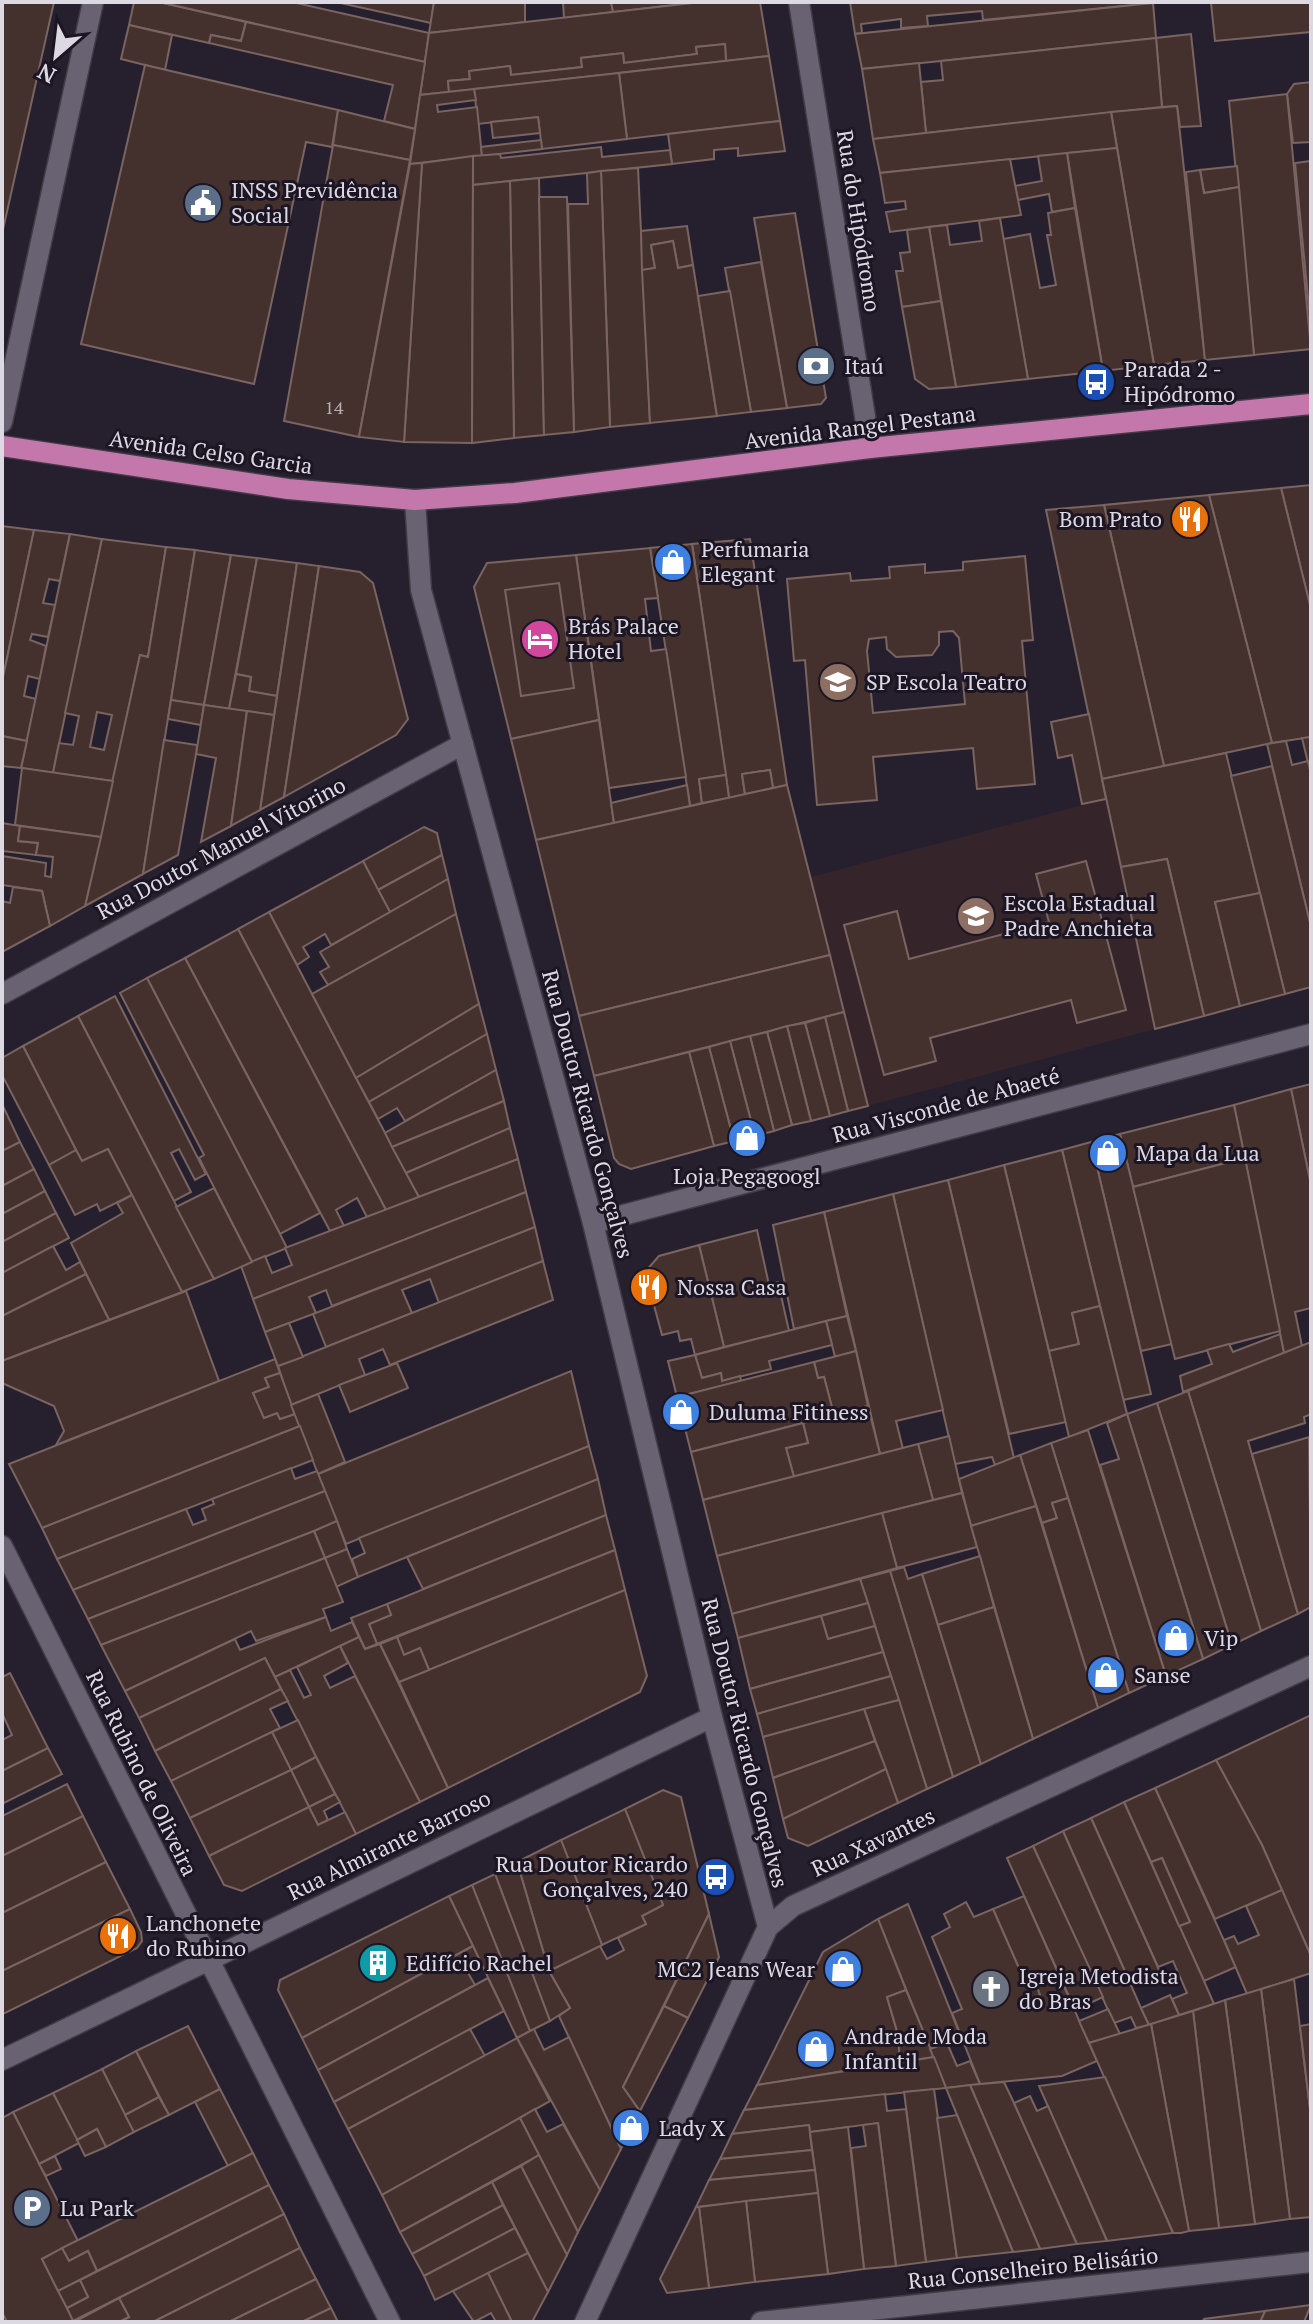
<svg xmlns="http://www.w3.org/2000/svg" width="1313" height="2324" font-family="'PT Serif',serif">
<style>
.education{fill:#36242b}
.building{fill:#44312e;stroke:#7a6461;stroke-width:2;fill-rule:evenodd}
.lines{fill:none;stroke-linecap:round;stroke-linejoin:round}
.minor-casing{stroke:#403b47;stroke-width:23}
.tertiary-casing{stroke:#403b47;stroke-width:23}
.secondary-casing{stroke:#403b47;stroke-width:23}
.primary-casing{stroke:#403b47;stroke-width:23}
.minor{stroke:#686273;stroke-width:20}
.tertiary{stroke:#686273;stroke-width:20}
.secondary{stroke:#686273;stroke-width:20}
.primary{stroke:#c377ab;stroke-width:20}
.labels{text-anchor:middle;stroke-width:6;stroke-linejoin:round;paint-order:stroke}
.number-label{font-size:18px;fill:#b7afb6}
.poi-label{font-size:22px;fill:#ddd9e3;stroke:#1c1624;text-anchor:start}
.street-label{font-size:22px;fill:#ddd9e3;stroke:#1c1624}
</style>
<rect width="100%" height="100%" fill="#26202e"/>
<polygon class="education" points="1106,799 1155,1029 868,1106 811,877"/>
<g class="building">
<polygon points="2,2 54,2 2,234"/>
<polygon points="134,2 159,2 246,22 241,41 211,35 209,43 129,25"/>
<polygon points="159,2 292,2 429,33 425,62"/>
<polygon points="336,2 434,2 431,23"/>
<polygon points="434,2 525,2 525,22 429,33"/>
<polygon points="563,2 611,2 613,12 564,18"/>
<polygon points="611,2 701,2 613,12"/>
<polygon points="701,2 760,2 769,56 726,61 725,44 696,47 697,54 624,63 623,53 581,58 582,67 511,75 510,66 469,71 470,79 448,81 449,92 420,95 429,33"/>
<polygon points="850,2 1153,2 1153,3 983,20 982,11 927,16 928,26 901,28 901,19 861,24 862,33 855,34"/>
<polygon points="1226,2 1311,2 1311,32 1215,41 1211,3"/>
<polygon points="1153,3 1156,38 941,61 862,69 855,34"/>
<polygon points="246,22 425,62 415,129 384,121 393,85 209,43 211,35 241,41"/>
<polygon points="129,25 172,35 165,70 121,59"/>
<polygon points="1191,34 1201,126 1180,127 1177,106 1162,107 1156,38"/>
<polygon points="1156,38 1162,107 926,133 921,82 943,80 941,61"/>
<polygon points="725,44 726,61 449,92 448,81 470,79 469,71 510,66 511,75 582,67 581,58 623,53 624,63 697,54 696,47"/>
<polygon points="769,56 780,121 627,139 619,73"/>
<polygon points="919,63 926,133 873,139 862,69"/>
<polygon points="145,65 338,110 332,147 306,142 254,384 81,344"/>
<polygon points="619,73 627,139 542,149 538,117 478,124 474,89"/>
<polygon points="1311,82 1311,142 1293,143 1287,94 1294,84"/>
<polygon points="474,89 476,100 437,105 438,112 477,107 482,156 410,164 420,95"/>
<polygon points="1287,94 1311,349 1254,355 1229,101"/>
<polygon points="1177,106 1205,360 1154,365 1111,112"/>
<polygon points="338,110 415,129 410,160 333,145"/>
<polygon points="1111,112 1117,148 880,173 873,139"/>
<polygon points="538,117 540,133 493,138 491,122"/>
<polygon points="780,121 785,151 738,156 738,148 714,150 714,159 672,164 668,134"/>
<polygon points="541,140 542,149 482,156 481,147"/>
<polygon points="333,145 410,160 359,437 284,421"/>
<polygon points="601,147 602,157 670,150 672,164 473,185 473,156 500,154 501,158"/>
<polygon points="1117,148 1154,365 1103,371 1067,153"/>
<polygon points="1067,153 1075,208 1052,212 1049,194 1018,200 1015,186 1042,181 1038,156"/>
<polygon points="473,156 472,443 404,442 422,163"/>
<polygon points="1010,159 1021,215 890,232 886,212 906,209 905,201 885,203 880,173"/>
<polygon points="1311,161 1311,329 1295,163"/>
<polygon points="422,163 404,442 359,437 410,164"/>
<polygon points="1237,166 1239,187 1204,193 1200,170"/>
<polygon points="638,168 650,423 610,427 601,171"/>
<polygon points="1200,170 1204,193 1239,187 1254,355 1205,360 1186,172"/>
<polygon points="601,171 610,427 574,432 568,204 588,204 587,173"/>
<polygon points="539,178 544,435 514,438 510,181"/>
<polygon points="510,181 514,438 472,443 473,185"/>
<polygon points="539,197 567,197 574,432 544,435"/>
<polygon points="1075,208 1103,371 1028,379 1003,239 1030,234 1040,288 1056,285 1047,235 1051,235 1048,213"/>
<polygon points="795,213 826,398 821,404 787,408 754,218"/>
<polygon points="1000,218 1028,379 956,387 929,227 947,225 950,245 982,241 979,221"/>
<polygon points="687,226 693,265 678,268 673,241 651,245 655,268 642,270 641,231"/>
<polygon points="929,227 941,301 902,307 896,271 903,271 900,253 910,252 907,230"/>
<polygon points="673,241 678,268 693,265 717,416 650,423 642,270 655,268 651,245"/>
<polygon points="761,262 787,408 751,412 725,268"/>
<polygon points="730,291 751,412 717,416 698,296"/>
<polygon points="941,301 956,387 929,389 915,379 902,307"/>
<polygon points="1311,485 1311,609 1281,488"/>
<polygon points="1281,488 1311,609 1311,737 1272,743 1209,495"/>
<polygon points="1209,495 1272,743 1164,766 1104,505"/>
<polygon points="1104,505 1164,766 1102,779 1046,510"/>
<polygon points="2,526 34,530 2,682"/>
<polygon points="34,530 70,534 60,581 49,579 43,603 55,605 48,637 32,634 30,640 46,646 40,679 28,676 24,696 36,699 27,741 2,736 2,682"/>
<polygon points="70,534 102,539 53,773 21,768"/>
<path d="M 102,539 L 166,547 L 148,657 L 140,655 L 113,781 L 53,773 L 59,743 L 73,745 L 79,716 L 65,713 ZM 97,712 L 112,715 L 104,750 L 90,747 Z"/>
<polygon points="750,539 787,785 773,788 770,770 742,774 745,794 729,798 692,544"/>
<polygon points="692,544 726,775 699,779 702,803 690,806 650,548"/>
<polygon points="166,547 195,550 143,874 85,906 140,655 148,657"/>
<polygon points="650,548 658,598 645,599 651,651 666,649 686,777 609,788 576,555"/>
<polygon points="195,550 231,555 204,705 171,700"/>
<polygon points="231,555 257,558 229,709 204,705"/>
<polygon points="576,555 599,720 511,739 474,587 487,563"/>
<path d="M 1025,556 L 1033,640 L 1022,641 L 1035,784 L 977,789 L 973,748 L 873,757 L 877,800 L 817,805 L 805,660 L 794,661 L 787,579 L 850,573 L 851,581 L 890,578 L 889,567 L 925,564 L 925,573 L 963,570 L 963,562 ZM 953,631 L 959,638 L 965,704 L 873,713 L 867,651 L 869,639 L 886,637 L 887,649 L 896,657 L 932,655 L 939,645 L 939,632 Z"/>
<polygon points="257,558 297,563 277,696 249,691 251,677 236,674"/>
<polygon points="297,563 319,566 296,717 284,797 260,810"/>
<polygon points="319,566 360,572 373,583 408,719 396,735 284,797"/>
<polygon points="559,583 574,688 521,696 505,590"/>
<polygon points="236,674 251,677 249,691 277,696 274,715 229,709"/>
<polygon points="171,700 204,705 201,725 168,719"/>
<polygon points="204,705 247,711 231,826 201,842 216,758 196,754"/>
<polygon points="247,711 274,715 260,810 231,826"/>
<polygon points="1089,714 1106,799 1082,804 1072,755 1058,758 1051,722"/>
<polygon points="599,720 614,823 536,840 511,739"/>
<polygon points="2,736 27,741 21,768 2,766"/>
<polygon points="1311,737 1311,775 1302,738"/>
<polygon points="164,740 197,745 196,754 178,855 143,874"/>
<polygon points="1286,741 1292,765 1308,761 1311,775 1311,927 1267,744"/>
<polygon points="1226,753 1260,893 1215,902 1240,1006 1204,1016 1167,859 1121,867 1102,779"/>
<polygon points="1272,766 1311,927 1311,987 1285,994 1231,776"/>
<polygon points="22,768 113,781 101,837 15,825"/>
<polygon points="770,770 773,788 745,794 742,774"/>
<polygon points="726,775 729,798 702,803 699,779"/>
<polygon points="687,785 690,806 614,823 611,803"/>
<polygon points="787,785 830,955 579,1016 536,840"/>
<polygon points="2,823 20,826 18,841 38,843 36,855 3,851 2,856"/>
<polygon points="20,826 101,837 85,906 50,926 42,891 2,885 2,856 46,863 45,876 51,877 53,857 36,855 38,843 18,841"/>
<polygon points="424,827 437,833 442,855 378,890 363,861"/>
<polygon points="442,855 448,879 390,912 378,890"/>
<polygon points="1167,859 1204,1016 1155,1029 1121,867"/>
<polygon points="363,861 390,912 331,945 325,934 303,947 309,957 297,965 269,912"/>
<polygon points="1086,861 1126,1010 1077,1023 1071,1000 930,1038 936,1061 884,1075 844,925 897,911 909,959 1049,922 1036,874"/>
<polygon points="448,879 456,914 328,985 320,972 329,967 320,952"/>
<polygon points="13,887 42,891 50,926 2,952 2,901 10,903"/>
<polygon points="1260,893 1285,994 1240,1006 1215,902"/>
<polygon points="269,912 356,1078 419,1197 386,1210 238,929"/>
<polygon points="456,914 479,1004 356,1078 312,994"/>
<polygon points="238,929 386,1210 367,1217 357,1198 336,1210 344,1226 330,1231 185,958"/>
<polygon points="830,955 844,1012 594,1076 579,1016"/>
<polygon points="185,958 320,1213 280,1234 147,978"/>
<polygon points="147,978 280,1234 287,1248 252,1262 199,1158 204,1155 120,993"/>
<polygon points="115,996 206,1174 195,1180 179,1149 171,1153 191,1192 174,1201 78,1016"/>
<polygon points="479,1004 487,1034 369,1102 356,1078"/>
<polygon points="844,1012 868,1106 848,1111 825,1017"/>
<polygon points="78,1016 174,1201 214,1279 182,1292 108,1149 82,1161 76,1150 23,1046"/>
<polygon points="825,1017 848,1111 830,1116 805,1023"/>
<polygon points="805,1023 830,1116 811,1121 787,1026"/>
<polygon points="787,1026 811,1121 792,1125 767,1032"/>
<polygon points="767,1032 792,1125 774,1131 750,1036"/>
<polygon points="487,1034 496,1070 405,1121 397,1108 378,1119 369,1102"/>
<polygon points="750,1036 774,1131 755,1136 730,1041"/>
<polygon points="730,1041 755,1136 734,1141 709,1047"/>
<polygon points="23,1046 76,1150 49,1165 2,1075 2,1058"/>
<polygon points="709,1047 734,1141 714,1146 689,1052"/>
<polygon points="689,1052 714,1146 631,1169 619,1164 614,1158 594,1076"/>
<polygon points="496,1070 504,1101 392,1147 385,1133"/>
<polygon points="1311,1084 1311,1185 1291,1089"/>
<polygon points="1291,1089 1311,1185 1311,1308 1295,1312 1302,1346 1284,1353 1234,1105"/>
<polygon points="504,1101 510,1128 406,1173 392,1147"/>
<polygon points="2,1104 20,1142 2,1151"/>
<polygon points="1234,1105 1245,1158 1133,1187 1120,1134"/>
<polygon points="510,1128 518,1159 419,1197 406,1173"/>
<polygon points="1120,1134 1172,1344 1141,1351 1091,1142"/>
<polygon points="20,1142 34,1169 2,1186 2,1151"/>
<polygon points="1091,1142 1151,1394 1123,1400 1062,1150"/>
<polygon points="108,1149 132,1195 100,1211 97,1204 75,1215 49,1165 76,1150 82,1161"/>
<polygon points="1062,1150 1100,1306 1072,1313 1079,1344 1049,1351 1004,1165"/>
<polygon points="1245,1158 1280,1331 1175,1359 1133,1187"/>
<polygon points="518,1159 526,1192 253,1299 241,1266 265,1256 272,1273 292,1265 285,1248"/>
<polygon points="1004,1165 1066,1422 1009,1434 948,1180"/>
<polygon points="34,1169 45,1191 2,1214 2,1186"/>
<polygon points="948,1180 1014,1458 995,1465 992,1457 955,1464 893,1194"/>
<polygon points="214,1188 252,1262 214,1279 176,1207"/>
<polygon points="45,1191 56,1213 2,1242 2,1214"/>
<polygon points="526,1192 535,1227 332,1306 326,1290 309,1297 316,1313 265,1332 253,1299"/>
<polygon points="893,1194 943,1410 896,1421 903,1449 880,1454 824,1212"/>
<polygon points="132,1195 182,1292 109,1320 71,1243 123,1213 117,1203"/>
<polygon points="824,1212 847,1316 794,1329 773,1225"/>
<polygon points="56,1213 69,1238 2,1273 2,1242"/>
<polygon points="535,1227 543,1261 439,1303 430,1279 402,1290 412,1313 326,1347 313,1314"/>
<polygon points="757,1230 769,1285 778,1282 789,1331 724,1347 699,1245"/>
<polygon points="699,1245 724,1347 695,1355 691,1339 680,1341 678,1331 662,1335 645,1272 659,1256"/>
<polygon points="53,1246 66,1270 80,1262 86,1274 2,1316 2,1273"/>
<polygon points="543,1261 553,1300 390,1365 383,1349 359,1359 365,1375 291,1405 278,1366"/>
<polygon points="86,1274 109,1320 2,1361 2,1316"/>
<polygon points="186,1291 219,1381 56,1445 64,1431 54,1406 2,1383 2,1361"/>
<polygon points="1100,1306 1127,1414 1069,1437 1049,1351 1079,1344 1072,1313"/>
<polygon points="847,1316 856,1351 835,1357 826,1321"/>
<polygon points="826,1321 832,1345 769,1361 771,1369 722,1381 721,1373 702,1378 695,1355"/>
<polygon points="289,1323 303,1357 278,1366 265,1332"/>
<polygon points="1280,1334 1284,1353 1183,1392 1180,1376 1212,1364 1207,1350 1229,1344 1233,1352"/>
<polygon points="1311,1342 1311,1414 1304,1417 1305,1423 1248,1441 1298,1614 1261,1631 1188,1391"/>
<polygon points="856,1351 868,1406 834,1415 824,1377 818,1378 814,1362"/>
<polygon points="695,1355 702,1378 721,1373 722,1381 740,1376 741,1381 677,1397 668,1361"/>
<polygon points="275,1359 280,1373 265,1378 269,1387 253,1393 264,1418 277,1413 280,1419 295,1414 300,1426 42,1528 9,1464"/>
<polygon points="814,1362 818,1378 824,1377 834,1415 691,1452 677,1397"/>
<polygon points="397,1363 408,1388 350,1412 339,1385"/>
<polygon points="571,1371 589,1446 346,1544 318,1474"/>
<polygon points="280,1373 295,1414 280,1419 277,1413 264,1418 253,1393 269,1387 265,1378"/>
<polygon points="1188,1391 1261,1631 1232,1645 1157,1403"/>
<polygon points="318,1394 345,1462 318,1474 291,1405"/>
<polygon points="1157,1403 1232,1645 1203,1659 1127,1414"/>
<polygon points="868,1406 880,1454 794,1477 786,1448 808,1443 803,1423"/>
<polygon points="1127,1414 1203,1659 1166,1676 1100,1465 1119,1459 1107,1423"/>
<polygon points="803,1423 808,1443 786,1448 794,1477 703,1500 691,1452"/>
<polygon points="300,1426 313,1460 57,1559 42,1528"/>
<polygon points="1088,1430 1166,1676 1129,1693 1051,1443"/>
<polygon points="949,1436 962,1493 933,1500 918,1444"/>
<polygon points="1309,1437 1311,1607 1298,1614 1252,1454"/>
<polygon points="1051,1443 1068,1498 1052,1503 1057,1518 1042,1523 1020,1455"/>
<polygon points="918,1444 933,1500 717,1556 703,1500"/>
<polygon points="589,1446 598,1479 358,1577 352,1559 365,1553 359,1538"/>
<polygon points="1020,1455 1036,1506 971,1526 959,1479"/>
<polygon points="291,1468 295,1479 317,1471 325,1491 73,1590 57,1559 186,1509 193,1525 206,1520 202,1509 214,1504 212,1499"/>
<polygon points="598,1479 606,1515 423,1589 407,1557"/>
<polygon points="325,1491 337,1521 314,1531 88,1619 73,1590"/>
<polygon points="962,1493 977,1547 897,1568 882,1513"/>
<polygon points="1068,1498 1129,1693 1098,1708 1042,1523 1057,1518 1052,1503"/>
<polygon points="1036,1506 1098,1708 1033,1739 971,1526"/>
<polygon points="882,1513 897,1568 732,1614 717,1556"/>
<polygon points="606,1515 615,1550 377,1644 369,1624 391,1615 387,1604"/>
<polygon points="337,1521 347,1549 325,1558 314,1531"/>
<polygon points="314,1531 325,1558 101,1645 88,1619"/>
<polygon points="347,1549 358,1577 336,1587 325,1558"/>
<polygon points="615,1550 625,1590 429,1670 420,1648 404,1655 397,1637"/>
<polygon points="980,1556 994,1607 938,1625 922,1574"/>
<polygon points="325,1558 343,1602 323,1609 326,1617 256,1641 251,1631 125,1691 101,1645"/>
<polygon points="904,1567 908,1579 922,1574 981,1764 953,1777 890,1571"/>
<polygon points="890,1571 953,1777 927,1789 860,1579"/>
<polygon points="860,1579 868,1603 738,1638 732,1614"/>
<polygon points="625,1590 647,1676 640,1692 448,1788 399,1682"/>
<polygon points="868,1603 875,1626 828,1639 821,1616"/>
<polygon points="387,1604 391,1615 369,1624 377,1644 365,1649 351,1618"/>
<polygon points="994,1607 1033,1739 981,1764 938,1625"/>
<polygon points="821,1616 828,1639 875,1626 883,1652 750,1689 738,1638"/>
<polygon points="326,1617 331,1631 352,1622 359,1637 275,1677 265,1658 139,1718 125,1691 235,1639 240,1650"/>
<polygon points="359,1637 365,1649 380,1644 448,1788 420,1802 340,1646"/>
<polygon points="397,1637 404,1655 420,1648 429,1670 399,1682 380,1644"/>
<polygon points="340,1646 348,1663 324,1676 330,1688 355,1676 420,1802 356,1834 275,1677 290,1670 304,1698 311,1695 297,1667"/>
<polygon points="883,1652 891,1676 757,1714 750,1689"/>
<polygon points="265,1658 281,1689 155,1751 139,1718"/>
<polygon points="10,1673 48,1748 2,1771 2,1740 12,1735 2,1713 2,1677"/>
<polygon points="891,1676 899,1700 763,1737 757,1714"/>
<polygon points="281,1689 288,1701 270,1709 280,1728 171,1781 155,1751"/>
<polygon points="899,1700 927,1789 898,1803 864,1709"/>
<polygon points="864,1709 875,1741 773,1778 763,1737"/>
<polygon points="1311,1715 1311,1956 1262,1845 1216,1760"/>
<polygon points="298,1720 316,1757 291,1770 272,1732"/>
<polygon points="272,1732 291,1770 190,1818 171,1781"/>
<polygon points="875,1741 886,1769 783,1819 773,1778"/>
<polygon points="48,1748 62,1774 2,1804 2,1771"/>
<polygon points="316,1757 335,1794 309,1807 291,1770"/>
<polygon points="1216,1760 1262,1845 1282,1890 1215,1919 1155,1788"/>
<polygon points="886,1769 898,1803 808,1846 788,1838 783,1819"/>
<polygon points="291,1770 309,1807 209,1856 190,1818"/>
<polygon points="67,1784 83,1816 2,1856 2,1816"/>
<polygon points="1155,1788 1236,1967 1204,1981 1179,1926 1190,1922 1162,1858 1151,1862 1124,1802"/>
<polygon points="663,1790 681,1797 709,1914 623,2087 640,2111 621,2149 559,2016 570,2008 549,1971 600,1946 607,1959 624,1950 618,1938 646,1924 642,1916 663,1905 625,1809"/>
<polygon points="335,1794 340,1802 324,1811 328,1820 318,1825 309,1807"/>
<polygon points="1124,1802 1204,1981 1214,2004 1179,2015 1172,1999 1187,1993 1173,1961 1158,1967 1091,1818"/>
<polygon points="309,1807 318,1825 345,1812 356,1834 242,1891 224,1885 209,1856"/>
<polygon points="625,1809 663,1905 642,1916 646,1924 602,1945 561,1840"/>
<polygon points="83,1816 106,1862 2,1913 2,1856"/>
<polygon points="1091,1818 1160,1972 1131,1985 1063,1831"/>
<polygon points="1063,1831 1141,2008 1149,2025 1136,2028 1131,2017 1114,2023 1033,1846"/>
<polygon points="561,1840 602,1945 549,1971 517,1862"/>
<polygon points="1033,1846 1103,1997 1075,2010 1007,1858"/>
<polygon points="1162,1858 1190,1922 1179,1926 1151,1862"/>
<polygon points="106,1862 130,1909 2,1971 2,1913"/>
<polygon points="517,1862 549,1971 570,2008 550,2021 495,1874"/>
<polygon points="495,1874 550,2021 530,2031 472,1885"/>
<polygon points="472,1885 530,2031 517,2038 449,1896"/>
<polygon points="1282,1890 1311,1956 1311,1973 1247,1994 1224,1940 1234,1936 1238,1944 1259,1935 1246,1906"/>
<polygon points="449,1896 473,1946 302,2038 278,1990 280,1980"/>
<polygon points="1024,1896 1059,1975 1036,1984 1040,1995 1032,1998 993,1909"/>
<polygon points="966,1902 974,1917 993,1909 1032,1998 1040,1995 1036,1984 1059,1975 1097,2061 1062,2076 980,2084 952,2013 962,2009 932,1937 950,1927 944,1914"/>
<polygon points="908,1904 961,2037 930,2049 878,1919"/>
<polygon points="130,1909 141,1932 142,1941 137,1948 3,2014 2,1971"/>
<polygon points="709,1914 719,1957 688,2018 664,2006"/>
<polygon points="878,1919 906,1990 887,1997 899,2038 899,2062 757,2085 823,1952"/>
<polygon points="473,1946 481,1963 467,1971 475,1985 318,2070 302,2038"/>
<polygon points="488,1978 504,2011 334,2102 318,2070"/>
<polygon points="1294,1979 1311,2117 1311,2217 1290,2219 1261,1989"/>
<polygon points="1261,1989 1290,2219 1255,2224 1225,2000"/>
<polygon points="906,1990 934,2057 899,2062 899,2038 887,1997"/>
<polygon points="1170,1995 1179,2015 1149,2025 1141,2008"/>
<polygon points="1225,2000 1255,2224 1219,2228 1193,2011"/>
<polygon points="664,2006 688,2018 640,2111 623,2087"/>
<polygon points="1108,2009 1120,2034 1089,2043 1079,2021"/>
<polygon points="1193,2011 1219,2228 1189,2231 1151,2024"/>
<polygon points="1151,2024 1189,2231 1181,2233 1173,2233 1089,2043"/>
<polygon points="1311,2024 1311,2117 1300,2026"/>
<polygon points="188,2026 220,2089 169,2115 136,2051"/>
<polygon points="470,2029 485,2056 348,2129 334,2102"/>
<polygon points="534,2029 544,2050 569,2037 621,2149 600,2190 517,2038"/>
<polygon points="517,2038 550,2101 382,2195 348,2129"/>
<polygon points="947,2043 957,2066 970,2061 980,2084 946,2088 930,2049"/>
<polygon points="136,2051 159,2097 125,2115 102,2069"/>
<polygon points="934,2057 946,2088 744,2110 757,2085"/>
<polygon points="102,2069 134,2132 106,2147 97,2129 77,2140 53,2093"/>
<polygon points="1105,2077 1173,2233 1107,2241 1039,2086"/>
<polygon points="1004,2082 1014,2103 1077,2244 1040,2249 970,2085"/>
<polygon points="970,2085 1040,2249 1013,2252 946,2088"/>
<polygon points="220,2089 253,2153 228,2166 195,2102"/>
<polygon points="934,2089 957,2258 926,2262 904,2092"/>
<polygon points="53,2093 79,2143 39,2164 13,2112"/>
<polygon points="885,2094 887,2111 906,2109 926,2262 896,2266 878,2123 810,2132 809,2125 732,2134 744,2110"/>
<polygon points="1030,2096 1037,2111 1048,2106 1107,2241 1077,2244 1014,2103"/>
<polygon points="159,2097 169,2115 134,2132 125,2115"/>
<polygon points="535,2109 547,2132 563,2124 600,2190 578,2232 520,2118"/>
<polygon points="13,2112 78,2241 42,2259 74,2322 7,2322 2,2312 2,2118"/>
<polygon points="957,2115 1013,2252 957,2258 937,2118"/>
<polygon points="520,2118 539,2155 400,2232 382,2195"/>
<polygon points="878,2123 896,2266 864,2269 851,2148 866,2146 863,2125"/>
<polygon points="809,2125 812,2150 720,2159 732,2134"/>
<polygon points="848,2127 864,2269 828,2274 810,2132"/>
<polygon points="97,2129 106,2147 85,2156 77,2140"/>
<polygon points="812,2150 815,2170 709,2180 720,2159"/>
<polygon points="253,2153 269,2185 97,2271 88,2251 69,2261 62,2248"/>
<polygon points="539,2155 578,2232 567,2255 521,2166"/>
<polygon points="55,2156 61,2169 46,2176 39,2164"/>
<polygon points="521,2166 567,2255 548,2292 492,2182"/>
<polygon points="815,2170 818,2193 696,2207 709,2180"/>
<polygon points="492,2182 503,2205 412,2254 400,2232"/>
<polygon points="269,2185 284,2214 73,2321 67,2308 88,2297 80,2280"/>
<polygon points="818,2193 828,2274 755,2282 746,2201"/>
<polygon points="746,2201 755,2282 709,2288 699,2207"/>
<polygon points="503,2205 515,2228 424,2276 412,2254"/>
<polygon points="696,2207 699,2207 709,2288 667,2293 660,2279"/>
<polygon points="284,2214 300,2248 153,2322 119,2322 129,2317 119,2298"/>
<polygon points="515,2228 528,2253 435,2300 424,2276"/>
<polygon points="62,2248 69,2261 88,2251 97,2271 58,2291 42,2259"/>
<polygon points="300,2248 316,2279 229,2322 153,2322"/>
<polygon points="528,2253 548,2292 532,2322 512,2322 488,2273"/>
<polygon points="488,2273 511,2320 507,2322 496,2322 491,2313 474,2322 453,2291"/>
<polygon points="316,2279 331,2308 302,2322 229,2322"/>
<polygon points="80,2280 88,2297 67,2308 58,2291"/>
<polygon points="119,2298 129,2317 119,2322 74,2322"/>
<polygon points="1311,2305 1304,2322 1260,2322 1265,2311"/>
<polygon points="331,2308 338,2322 302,2322"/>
<polygon points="1265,2311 1260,2322 1202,2322 1204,2319"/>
</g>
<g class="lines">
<g class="minor-casing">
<g id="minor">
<polyline points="2,994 463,744"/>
<polyline points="593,1223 1311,1034"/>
<polyline points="768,1927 793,1906 1311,1666"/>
<polyline points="2,2060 712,1717"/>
</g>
</g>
<g class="tertiary-casing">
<g id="tertiary">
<polyline points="799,2 870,448"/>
<polyline points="2,422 93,2"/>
<polyline points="415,500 421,590 593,1223 712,1717 768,1927 585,2322"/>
<polyline points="761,2322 1311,2262"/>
</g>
</g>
<g class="secondary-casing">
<polyline id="secondary" points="2,1546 390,2322"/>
</g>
<g class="primary-casing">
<polyline id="primary" points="2,446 288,489 415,500 515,493 870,448 1311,404"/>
</g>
<use href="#minor" class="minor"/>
<use href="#tertiary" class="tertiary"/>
<use href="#secondary" class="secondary"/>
<use href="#primary" class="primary"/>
</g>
<defs>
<g id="civic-disc" transform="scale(2)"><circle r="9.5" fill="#5c6f8a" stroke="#1c1624"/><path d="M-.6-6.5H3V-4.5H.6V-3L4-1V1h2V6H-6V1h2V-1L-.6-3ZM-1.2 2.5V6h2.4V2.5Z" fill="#fff"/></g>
<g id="bank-disc" transform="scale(2)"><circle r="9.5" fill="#5c6f8a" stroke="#1c1624"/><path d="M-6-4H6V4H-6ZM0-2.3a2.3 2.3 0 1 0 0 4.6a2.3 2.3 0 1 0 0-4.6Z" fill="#fff"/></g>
<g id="bus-disc" transform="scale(2)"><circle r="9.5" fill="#1a4fb4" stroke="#1c1624"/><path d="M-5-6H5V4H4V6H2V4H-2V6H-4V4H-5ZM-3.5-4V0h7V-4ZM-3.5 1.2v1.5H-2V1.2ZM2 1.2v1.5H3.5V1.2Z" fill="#fff"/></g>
<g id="restaurant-disc" transform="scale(2)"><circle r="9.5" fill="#e8710a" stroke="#1c1624"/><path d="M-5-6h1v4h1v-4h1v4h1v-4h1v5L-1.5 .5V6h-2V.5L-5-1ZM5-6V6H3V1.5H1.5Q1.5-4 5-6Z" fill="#fff"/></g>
<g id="shop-disc" transform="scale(2)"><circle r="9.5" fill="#3f7fe0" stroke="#1c1624"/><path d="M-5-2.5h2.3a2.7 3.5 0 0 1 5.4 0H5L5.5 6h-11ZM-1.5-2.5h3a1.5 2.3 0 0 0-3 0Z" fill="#fff"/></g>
<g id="hotel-disc" transform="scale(2)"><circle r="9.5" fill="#d1479c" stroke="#1c1624"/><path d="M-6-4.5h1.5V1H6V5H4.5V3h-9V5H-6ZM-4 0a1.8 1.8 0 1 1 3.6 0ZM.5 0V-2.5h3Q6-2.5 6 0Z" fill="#fff"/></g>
<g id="university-disc" transform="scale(2)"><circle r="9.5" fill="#8d6e63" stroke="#1c1624"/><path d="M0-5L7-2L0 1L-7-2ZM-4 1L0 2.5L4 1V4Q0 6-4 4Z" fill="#fff"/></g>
<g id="school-disc" transform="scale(2)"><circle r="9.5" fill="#8d6e63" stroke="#1c1624"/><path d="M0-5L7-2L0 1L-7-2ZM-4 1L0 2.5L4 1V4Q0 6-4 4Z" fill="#fff"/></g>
<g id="building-disc" transform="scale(2)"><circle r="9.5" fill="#0f9aa8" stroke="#1c1624"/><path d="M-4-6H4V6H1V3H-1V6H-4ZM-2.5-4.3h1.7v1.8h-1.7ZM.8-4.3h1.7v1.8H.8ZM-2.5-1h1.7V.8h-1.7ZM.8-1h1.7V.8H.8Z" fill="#fff"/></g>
<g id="church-disc" transform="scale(2)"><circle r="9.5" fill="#6b7280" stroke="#1c1624"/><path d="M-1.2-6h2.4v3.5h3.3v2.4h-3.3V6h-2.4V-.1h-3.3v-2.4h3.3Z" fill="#fff"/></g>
<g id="parking-disc" transform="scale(2)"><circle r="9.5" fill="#5c6f8a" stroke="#1c1624"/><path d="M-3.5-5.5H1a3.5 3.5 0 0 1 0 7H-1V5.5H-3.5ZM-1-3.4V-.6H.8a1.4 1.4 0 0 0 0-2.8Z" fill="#fff"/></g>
</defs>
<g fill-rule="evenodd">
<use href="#civic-disc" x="203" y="203"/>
<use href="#bank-disc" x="816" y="366"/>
<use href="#bus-disc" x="1096" y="382"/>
<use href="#restaurant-disc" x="1190" y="519"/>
<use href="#shop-disc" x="673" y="562"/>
<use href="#hotel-disc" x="540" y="639"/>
<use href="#university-disc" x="838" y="682"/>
<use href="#school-disc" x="976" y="916"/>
<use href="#shop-disc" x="747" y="1138"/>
<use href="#shop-disc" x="1108" y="1153"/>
<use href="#restaurant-disc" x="649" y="1287"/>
<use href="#shop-disc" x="681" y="1412"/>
<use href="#shop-disc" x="1176" y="1638"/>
<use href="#shop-disc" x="1106" y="1675"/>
<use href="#bus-disc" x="716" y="1877"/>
<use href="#restaurant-disc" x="118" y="1936"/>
<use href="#building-disc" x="378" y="1963"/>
<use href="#shop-disc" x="843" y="1969"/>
<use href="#church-disc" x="991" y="1989"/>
<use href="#shop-disc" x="816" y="2049"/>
<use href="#shop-disc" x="631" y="2128"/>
<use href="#parking-disc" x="32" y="2208"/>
</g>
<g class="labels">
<g class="number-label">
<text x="334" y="414">14</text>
</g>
<g class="poi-label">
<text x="231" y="198">INSS Previdência<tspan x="231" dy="25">Social</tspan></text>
<text x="844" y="374">Itaú</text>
<text x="1124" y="377">Parada 2 -<tspan x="1124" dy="25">Hipódromo</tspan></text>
<text x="1162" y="527" text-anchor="end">Bom Prato</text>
<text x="701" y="557">Perfumaria<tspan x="701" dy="25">Elegant</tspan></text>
<text x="568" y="634">Brás Palace<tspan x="568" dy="25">Hotel</tspan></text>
<text x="866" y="690">SP Escola Teatro</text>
<text x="1004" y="911">Escola Estadual<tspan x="1004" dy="25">Padre Anchieta</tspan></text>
<text x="1136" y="1161">Mapa da Lua</text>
<text x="747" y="1184" text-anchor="middle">Loja Pegagoogl</text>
<text x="677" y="1295">Nossa Casa</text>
<text x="709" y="1420">Duluma Fitiness</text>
<text x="1204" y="1646">Vip</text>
<text x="1134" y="1683">Sanse</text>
<text x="688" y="1872" text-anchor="end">Rua Doutor Ricardo<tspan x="688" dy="25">Gonçalves, 240</tspan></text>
<text x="146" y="1931">Lanchonete<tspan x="146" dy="25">do Rubino</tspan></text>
<text x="406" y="1971">Edifício Rachel</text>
<text x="815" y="1977" text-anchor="end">MC2 Jeans Wear</text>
<text x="1019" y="1984">Igreja Metodista<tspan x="1019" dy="25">do Bras</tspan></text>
<text x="844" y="2044">Andrade Moda<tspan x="844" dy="25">Infantil</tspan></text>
<text x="659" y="2136">Lady X</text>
<text x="60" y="2216">Lu Park</text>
</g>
<g class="street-label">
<text transform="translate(859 221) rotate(81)" y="8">Rua do Hipódromo</text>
<text transform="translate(860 427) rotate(-7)" y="8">Avenida Rangel Pestana</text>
<text transform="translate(211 452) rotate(8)" y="8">Avenida Celso Garcia</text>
<text transform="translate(221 848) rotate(-28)" y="8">Rua Doutor Manuel Vitorino</text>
<text transform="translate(946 1105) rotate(-15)" y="8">Rua Visconde de Abaeté</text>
<text transform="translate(588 1114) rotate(75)" y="8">Rua Doutor Ricardo Gonçalves</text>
<text transform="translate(745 1743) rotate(76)" y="8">Rua Doutor Ricardo Gonçalves</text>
<text transform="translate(142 1773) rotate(64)" y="8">Rua Rubino de Oliveira</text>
<text transform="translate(873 1842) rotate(-25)" y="8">Rua Xavantes</text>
<text transform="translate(389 1845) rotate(-26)" y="8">Rua Almirante Barroso</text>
<text transform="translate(1033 2268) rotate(-6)" y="8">Rua Conselheiro Belisário</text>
</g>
</g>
<rect width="1313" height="2324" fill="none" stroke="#ddd9e3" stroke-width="8"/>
<g transform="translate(56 56) rotate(208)" stroke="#1c1624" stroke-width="6" paint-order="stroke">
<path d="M0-6L14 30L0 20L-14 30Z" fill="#ddd9e3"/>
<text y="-12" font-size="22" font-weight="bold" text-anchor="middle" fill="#ddd9e3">N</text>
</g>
</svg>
